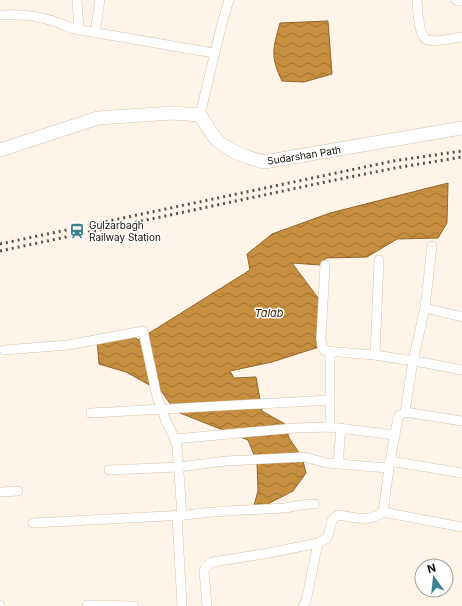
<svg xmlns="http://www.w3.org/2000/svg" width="462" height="606" font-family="Inter,sans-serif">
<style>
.water{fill:url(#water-waves);stroke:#91682e}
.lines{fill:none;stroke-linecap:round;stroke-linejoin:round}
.street-casing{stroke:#d3c2ad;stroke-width:10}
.secondary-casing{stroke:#d3c2ad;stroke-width:14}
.street{stroke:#fff;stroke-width:9}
.secondary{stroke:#fff;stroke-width:13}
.rail{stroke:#595249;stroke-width:3;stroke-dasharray:2 4;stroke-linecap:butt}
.labels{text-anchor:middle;stroke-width:3;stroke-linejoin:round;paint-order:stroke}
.street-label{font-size:10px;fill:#150f08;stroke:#fff}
.poi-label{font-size:10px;fill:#150f08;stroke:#fff;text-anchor:start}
.water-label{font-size:11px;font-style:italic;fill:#3f2805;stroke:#fff}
</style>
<defs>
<pattern id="water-waves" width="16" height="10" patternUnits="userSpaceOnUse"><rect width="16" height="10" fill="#c68e3f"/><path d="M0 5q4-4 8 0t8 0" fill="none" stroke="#a07233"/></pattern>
</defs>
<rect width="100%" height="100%" fill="#fff4e7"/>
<g class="water">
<path d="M 328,21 L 332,74 L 304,82 L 282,81 C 270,56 273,48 280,23 Z"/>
<polygon points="448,183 447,223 438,238 397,239 367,257 326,258 321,265 292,263 321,302 319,347 272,362 230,371 234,378 256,377 262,411 285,424 289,438 302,457 306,473 293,491 252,512 258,491 257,462 248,440 175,411 162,392 126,372 99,364 97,339 135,337 138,340 250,270 247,254 272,234 330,213"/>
</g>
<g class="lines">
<g class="street-casing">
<g id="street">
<polyline points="77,0 79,30"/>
<path d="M 417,0 C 418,9 418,38 428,40 C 438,43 452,38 462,37"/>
<polyline points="456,0 462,1"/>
<path d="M 0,15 C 17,14 37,15 53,21 C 60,23 67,27 74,29 L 214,53"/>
<polyline points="95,33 100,0"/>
<polyline points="200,115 222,23 229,0"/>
<polyline points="432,246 425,308 413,361 405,412 462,421"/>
<polyline points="325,265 321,338 322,347 325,351 375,355 426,363 462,370"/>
<polyline points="425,308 462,317"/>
<polyline points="4,350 68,345 143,331 157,397 166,421 173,435 177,446 182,515"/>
<polyline points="330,352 330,427"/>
<polyline points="375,355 379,260"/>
<polyline points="91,413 330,400"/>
<polyline points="175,439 295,428 330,427 395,435"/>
<polyline points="390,461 398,418 400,415 405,412"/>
<polyline points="338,464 341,428"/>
<polyline points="109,470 179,467 226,461 304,457 327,463 388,468"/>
<polyline points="0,492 18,491"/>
<polyline points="383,512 462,527"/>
<polyline points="177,516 182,606"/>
<path d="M 33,523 L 186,515 C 218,510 251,510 284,508 C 295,507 304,503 314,504"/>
<polyline points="0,605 0,606"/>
<polyline points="87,605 134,606"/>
<path d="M 207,606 L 204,571 L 206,566 L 213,562 L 269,553 L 318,543 L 327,538 C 331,530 329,519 338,515 C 354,517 370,523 383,512 L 390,461 L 462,473"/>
<polyline points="303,606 306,601 318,543"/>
</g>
</g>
<g class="secondary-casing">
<path id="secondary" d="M 0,150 L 98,118 L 172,113 L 200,115 C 205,123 212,135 218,141 C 231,152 248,158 264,162 L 462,128"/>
</g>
<use href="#street" class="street"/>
<use href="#secondary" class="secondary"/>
<g class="rail">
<polyline points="0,244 393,161 462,151"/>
<polyline points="0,251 335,180 395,168 462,157"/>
</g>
</g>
<defs>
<g id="station-bare" transform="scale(1.2)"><path d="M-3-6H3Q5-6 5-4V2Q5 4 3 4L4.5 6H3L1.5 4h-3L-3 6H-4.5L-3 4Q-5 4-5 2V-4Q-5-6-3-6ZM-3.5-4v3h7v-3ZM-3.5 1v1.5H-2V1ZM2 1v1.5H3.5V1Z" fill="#3b808d" stroke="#fff" stroke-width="2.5" paint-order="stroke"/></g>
</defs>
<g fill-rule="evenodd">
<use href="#station-bare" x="77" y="231"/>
</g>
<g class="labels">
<g class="street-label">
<text transform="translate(304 155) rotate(-9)" y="4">Sudarshan Path</text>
</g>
<g class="poi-label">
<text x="89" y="229">Gulzarbagh<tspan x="89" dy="12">Railway Station</tspan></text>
</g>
<g class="water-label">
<text x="269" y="317">Talab</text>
</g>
</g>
<g transform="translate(434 578) rotate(345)"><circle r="19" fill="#ffffff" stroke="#a19f9c"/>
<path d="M0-3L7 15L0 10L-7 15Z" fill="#3b808d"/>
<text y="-6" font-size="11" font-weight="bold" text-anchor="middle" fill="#150f08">N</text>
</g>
</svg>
